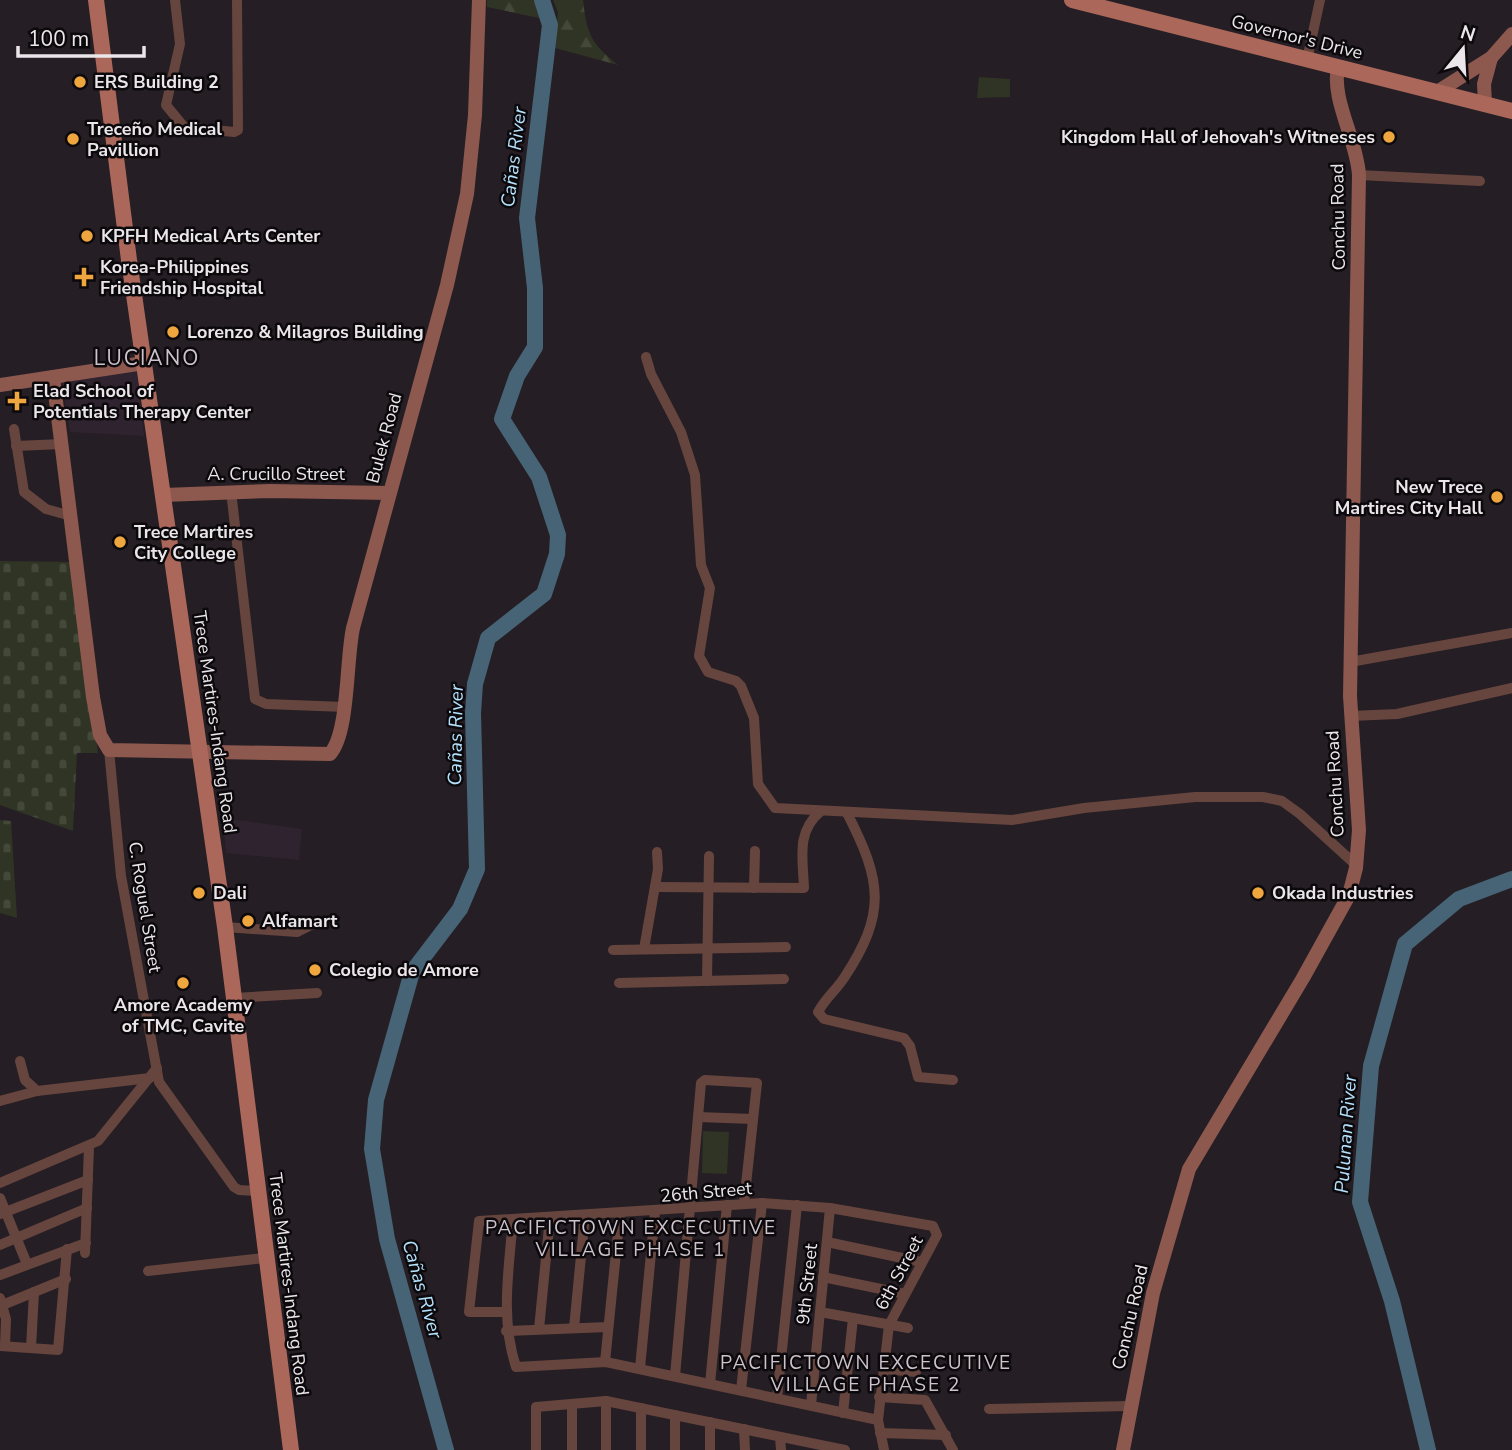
<svg xmlns="http://www.w3.org/2000/svg" width="1512" height="1450" font-family="'Nunito Sans',sans-serif">
<style>
.commercial{fill:#2f2330}
.grass{fill:#303424}
.forest{fill:url(#forest-firs)}
.cemetery{fill:url(#cemetery-stones)}
.lines{fill:none;stroke-linecap:round;stroke-linejoin:round}
.river{stroke:#466476;stroke-width:16}
.street{stroke:#66453e;stroke-width:10}
.secondary{stroke:#8d584e;stroke-width:14}
.primary{stroke:#ab675a;stroke-width:16}
.poi-dot{fill:#f0a63e;stroke:#0c090c;stroke-width:2.5}
.labels{text-anchor:middle;stroke-width:5;stroke-linejoin:round;paint-order:stroke}
.street-label{font-size:18px;fill:#ebe6ea;stroke:#0c090c}
.poi-label{font-size:18px;font-weight:bold;fill:#ebe6ea;stroke:#0c090c;text-anchor:start}
.water-label{font-size:19px;font-style:italic;fill:#b5e3fe;stroke:#0c090c}
.neighbourhood-label{font-size:19px;letter-spacing:2px;fill:#cdc3cc;stroke:#0c090c}
.quarter-label{font-size:21px;letter-spacing:2px;fill:#cdc3cc;stroke:#0c090c}
</style>
<defs>
<pattern id="forest-firs" width="22" height="20" patternUnits="userSpaceOnUse" patternTransform="scale(1.75)"><rect width="22" height="20" fill="#303424"/><path d="M5 1l3.5 6h-7zM16 11l3.5 6h-7z" fill="#444839"/></pattern>
<pattern id="cemetery-stones" width="16" height="16" patternUnits="userSpaceOnUse" patternTransform="scale(1.75)"><rect width="16" height="16" fill="#303424"/><path d="M2 7V4a2 2 0 0 1 4 0v3zM10 15v-3a2 2 0 0 1 4 0v3z" fill="#444839"/></pattern>
</defs>
<rect width="100%" height="100%" fill="#251e24"/>
<g class="commercial">
<polygon points="137,370 144,436 70,432 62,383"/>
<polygon points="223,818 302,829 299,860 226,853"/>
</g>
<g class="grass">
<polygon points="979,77 1010,79 1010,97 977,98"/>
<polygon points="703,1131 729,1132 727,1174 702,1173"/>
</g>
<g class="forest">
<polygon points="487,0 537,0 544,19 487,7"/>
<path d="M 553,0 L 583,0 C 587,35 591,43 618,65 L 555,48 L 558,12 Z"/>
</g>
<g class="cemetery">
<polygon points="0,561 72,562 98,753 77,753 73,831 0,805"/>
<polygon points="0,820 11,821 17,918 0,913"/>
</g>
<g class="lines">
<g class="river">
<polyline points="446,1450 387,1239 372,1149 376,1100 412,972 460,909 477,869 473,713 475,684 488,638 544,594 557,554 558,535 539,477 502,419 517,376 535,347 535,288 527,218 550,25 542,0"/>
<polyline points="1428,1450 1392,1301 1360,1202 1371,1066 1405,944 1459,899 1512,879"/>
</g>
<g class="street">
<polyline points="175,0 180,44 166,105 184,127 234,132 238,130 237,0"/>
<polyline points="1307,60 1320,0"/>
<polyline points="1359,175 1480,181"/>
<polyline points="646,357 651,374 681,432 695,475 701,565 710,588 699,656 708,672 736,681 741,686 754,718 758,784 775,808 1012,820 1084,808 1195,797 1263,797 1282,801 1300,814 1356,865"/>
<polyline points="14,429 24,492 46,509 71,516"/>
<polyline points="16,446 62,444"/>
<polyline points="231,491 255,699 266,704 345,707"/>
<polyline points="1350,662 1512,633"/>
<polyline points="1351,716 1397,714 1512,688"/>
<polyline points="109,750 121,876 159,1082 234,1187 239,1190 258,1191"/>
<path d="M 847,813 C 882,881 887,913 844,978 C 836,990 825,999 818,1012 L 824,1019 L 904,1038 L 910,1046 L 918,1077 L 953,1080"/>
<path d="M 655,887 L 804,888 C 803,859 796,832 820,812"/>
<polyline points="754,888 755,851"/>
<polyline points="225,927 297,932 313,924"/>
<polyline points="644,949 658,869 657,852"/>
<polyline points="613,950 786,947"/>
<polyline points="707,981 709,856"/>
<polyline points="619,983 784,979"/>
<polyline points="234,998 317,993"/>
<polyline points="20,1061 25,1080 37,1091"/>
<polyline points="0,1101 37,1091 150,1078"/>
<polyline points="698,1117 753,1119"/>
<polyline points="0,1183 98,1141 157,1068"/>
<polyline points="0,1198 27,1264"/>
<polyline points="0,1214 88,1180"/>
<path d="M 513,1219 C 509,1269 500,1318 516,1367 L 606,1362 L 878,1420 L 884,1450"/>
<polyline points="827,1242 921,1262"/>
<polyline points="0,1245 87,1208"/>
<polyline points="85,1253 89,1147"/>
<polyline points="148,1271 264,1258"/>
<polyline points="0,1275 86,1243"/>
<polyline points="823,1277 905,1294"/>
<polyline points="0,1298 6,1319 5,1346"/>
<polyline points="0,1306 66,1279"/>
<polyline points="505,1312 469,1312 479,1221 762,1203 830,1208 933,1226 937,1235 889,1325 878,1420"/>
<polyline points="820,1312 908,1328"/>
<polyline points="574,1328 585,1215"/>
<polyline points="539,1329 550,1217"/>
<polyline points="506,1331 608,1327"/>
<polyline points="0,1346 58,1350 67,1249"/>
<polyline points="31,1348 34,1292"/>
<polyline points="605,1362 620,1213"/>
<polyline points="640,1368 655,1212"/>
<polyline points="883,1369 916,1372"/>
<polyline points="675,1376 701,1083 705,1080 757,1083 744,1203"/>
<polyline points="710,1384 727,1205"/>
<polyline points="741,1390 762,1203"/>
<polyline points="879,1397 925,1400 953,1450"/>
<polyline points="777,1398 797,1205"/>
<polyline points="606,1401 606,1450"/>
<polyline points="811,1405 830,1208"/>
<polyline points="641,1408 641,1450"/>
<polyline points="989,1409 1129,1406"/>
<polyline points="843,1413 853,1318"/>
<polyline points="675,1415 675,1450"/>
<polyline points="710,1422 710,1450"/>
<polyline points="744,1429 745,1450"/>
<polyline points="880,1433 946,1435"/>
<polyline points="780,1437 781,1450"/>
<polyline points="536,1450 536,1407 606,1401 845,1450"/>
<polyline points="572,1450 572,1404"/>
</g>
<g class="secondary">
<polyline points="1437,92 1491,58 1512,34"/>
<polyline points="1485,104 1484,84 1491,58"/>
<path d="M 53,377 L 93,697 L 100,735 L 109,750 L 330,754 C 349,733 346,660 353,628 L 447,285 L 467,194 L 475,115 L 479,0"/>
<polyline points="0,385 144,363"/>
<polyline points="164,495 270,491 389,493"/>
<path d="M 1123,1450 L 1153,1293 L 1189,1169 L 1303,978 L 1349,895 L 1356,868 L 1359,830 L 1350,696 L 1359,175 C 1357,140 1331,99 1338,68"/>
</g>
<g class="primary">
<polyline points="96,0 129,260 225,927 291,1450"/>
<polyline points="1072,0 1512,111"/>
</g>
</g>
<g class="poi-dot">
<circle cx="80" cy="82" r="7"/>
<circle cx="1389" cy="137" r="7"/>
<circle cx="73" cy="139" r="7"/>
<circle cx="87" cy="236" r="7"/>
<path d="M80.5 266.5h7v7h7v7h-7v7h-7v-7h-7v-7h7z"/>
<circle cx="173" cy="332" r="7"/>
<path d="M13.5 390.5h7v7h7v7h-7v7h-7v-7h-7v-7h7z"/>
<circle cx="1497" cy="497" r="7"/>
<circle cx="120" cy="542" r="7"/>
<circle cx="199" cy="893" r="7"/>
<circle cx="1258" cy="893" r="7"/>
<circle cx="248" cy="921" r="7"/>
<circle cx="315" cy="970" r="7"/>
<circle cx="183" cy="983" r="7"/>
</g>
<g class="labels">
<g class="street-label">
<text transform="translate(1297 37) rotate(14)" y="6">Governor's Drive</text>
<text transform="translate(1338 217) rotate(-91)" y="6">Conchu Road</text>
<text transform="translate(384 438) rotate(-75)" y="6">Bulek Road</text>
<text x="276" y="480">A. Crucillo Street</text>
<text transform="translate(215 722) rotate(82)" y="6">Trece Martires-Indang Road</text>
<text transform="translate(1335 784) rotate(-93)" y="6">Conchu Road</text>
<text transform="translate(145 907) rotate(81)" y="6">C. Roguel Street</text>
<text transform="translate(706 1192) rotate(-5)" y="6">26th Street</text>
<text transform="translate(899 1273) rotate(-62)" y="6">6th Street</text>
<text transform="translate(289 1284) rotate(83)" y="6">Trece Martires-Indang Road</text>
<text transform="translate(807 1284) rotate(-84)" y="6">9th Street</text>
<text transform="translate(1130 1317) rotate(-77)" y="6">Conchu Road</text>
</g>
<g class="poi-label">
<text x="94" y="88">ERS Building 2</text>
<text x="87" y="135">Treceño Medical<tspan x="87" dy="21">Pavillion</tspan></text>
<text x="1375" y="143" text-anchor="end">Kingdom Hall of Jehovah's Witnesses</text>
<text x="101" y="242">KPFH Medical Arts Center</text>
<text x="100" y="273">Korea-Philippines<tspan x="100" dy="21">Friendship Hospital</tspan></text>
<text x="187" y="338">Lorenzo &amp; Milagros Building</text>
<text x="33" y="397">Elad School of<tspan x="33" dy="21">Potentials Therapy Center</tspan></text>
<text x="1483" y="493" text-anchor="end">New Trece<tspan x="1483" dy="21">Martires City Hall</tspan></text>
<text x="134" y="538">Trece Martires<tspan x="134" dy="21">City College</tspan></text>
<text x="213" y="899">Dali</text>
<text x="1272" y="899">Okada Industries</text>
<text x="262" y="927">Alfamart</text>
<text x="329" y="976">Colegio de Amore</text>
<text x="183" y="1011" text-anchor="middle">Amore Academy<tspan x="183" dy="21">of TMC, Cavite</tspan></text>
</g>
<g class="water-label">
<text transform="translate(513 157) rotate(-83)" y="7">Cañas River</text>
<text transform="translate(455 735) rotate(-89)" y="7">Cañas River</text>
<text transform="translate(1345 1134) rotate(-86)" y="7">Pulunan River</text>
<text transform="translate(423 1289) rotate(74)" y="7">Cañas River</text>
</g>
<g class="neighbourhood-label">
<text x="631" y="1234">PACIFICTOWN EXCECUTIVE<tspan x="631" dy="22">VILLAGE PHASE 1</tspan></text>
<text x="866" y="1369">PACIFICTOWN EXCECUTIVE<tspan x="866" dy="22">VILLAGE PHASE 2</tspan></text>
</g>
<g class="quarter-label">
<text x="147" y="365">LUCIANO</text>
</g>
</g>
<g transform="translate(1463 49) rotate(18)" stroke="#0c090c" stroke-width="5" paint-order="stroke">
<path d="M0-5L12 26L0 18L-12 26Z" fill="#ebe6ea"/>
<text y="-10" font-size="19" font-weight="bold" text-anchor="middle" fill="#ebe6ea">N</text>
</g>
<path d="M18 46v10h126v-10" fill="none" stroke="#ebe6ea" stroke-width="3.5"/>
<text x="28" y="46" font-size="21" fill="#ebe6ea" stroke="#0c090c" stroke-width="5" paint-order="stroke">100 m</text>
</svg>
